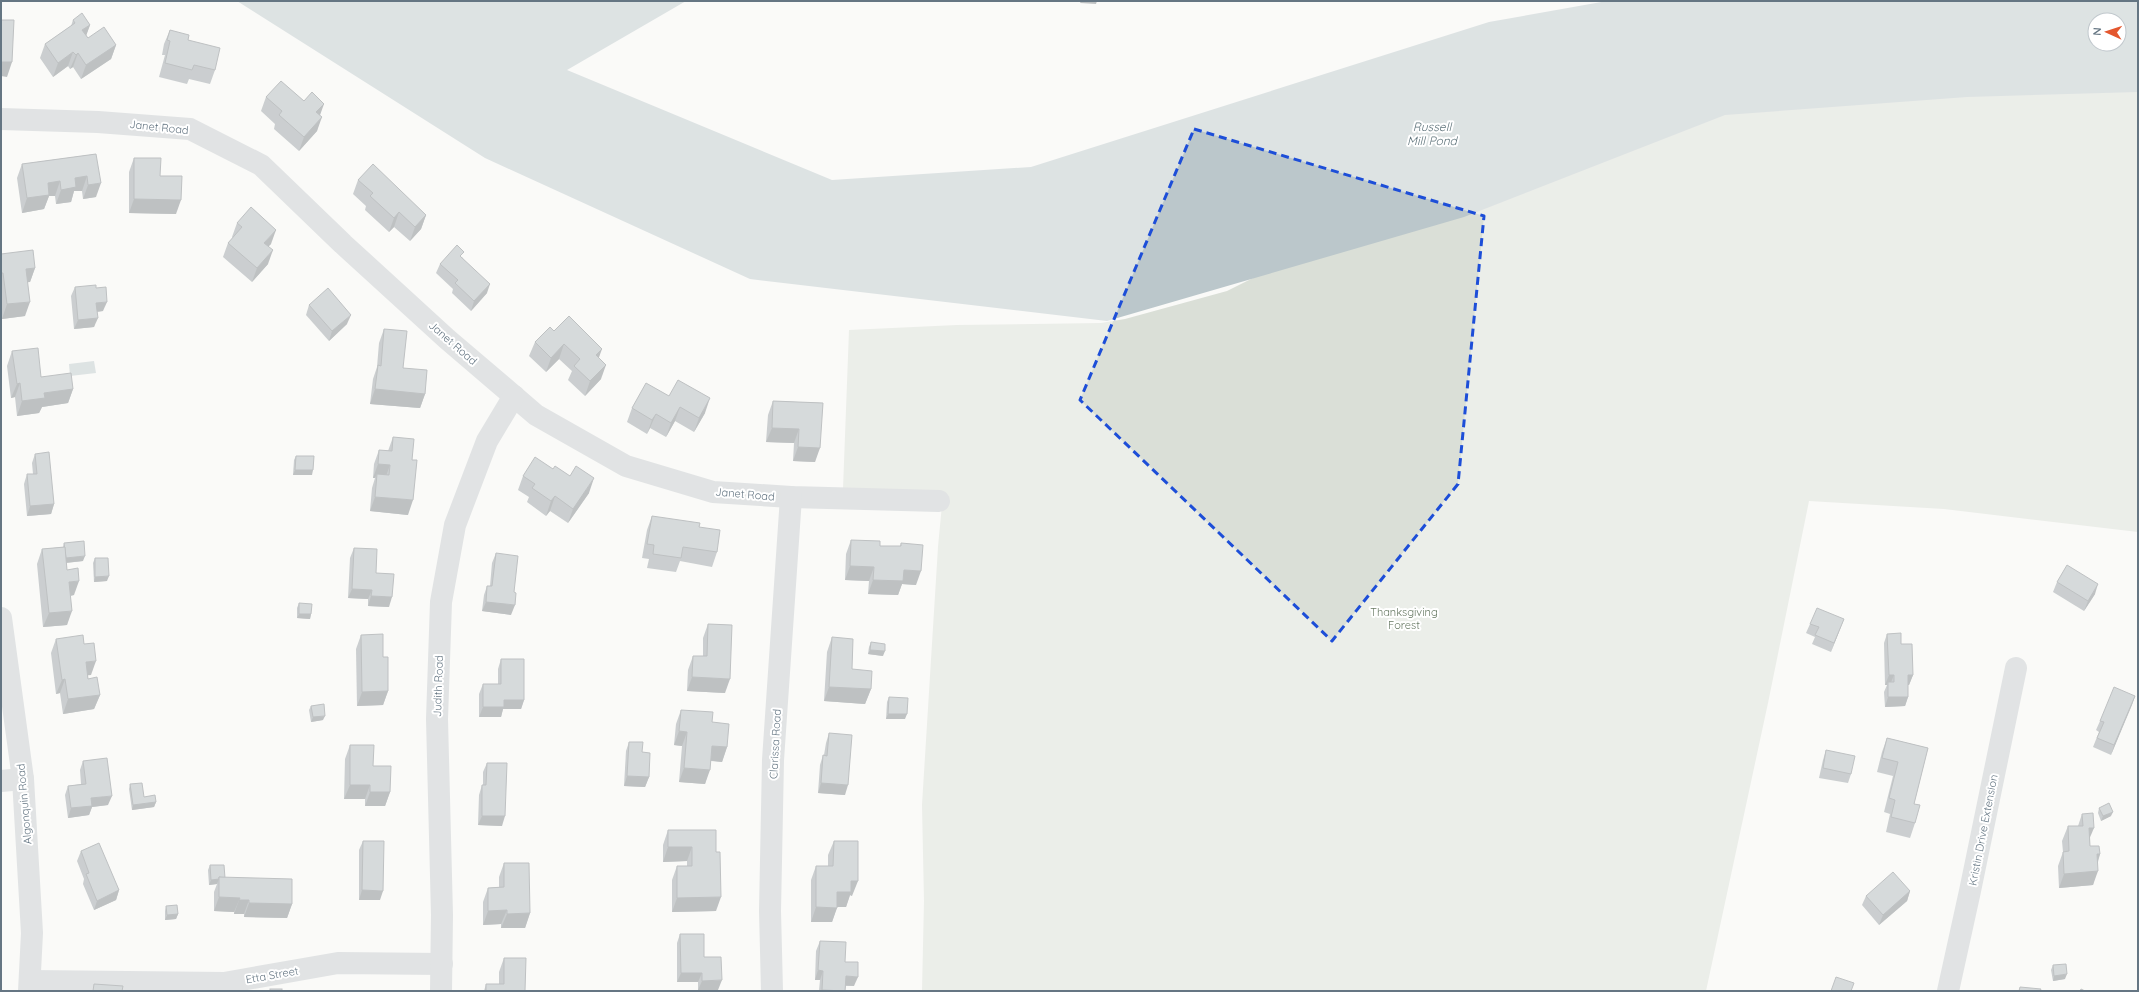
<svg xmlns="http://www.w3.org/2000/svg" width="2139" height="992" font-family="Quicksand,sans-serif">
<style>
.green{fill:#dadfd7}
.water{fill:#bbc7cb;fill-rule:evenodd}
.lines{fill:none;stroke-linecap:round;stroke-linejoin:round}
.minor{stroke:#c3c8cc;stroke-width:22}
.wall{fill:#929a9f}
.shaded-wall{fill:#777d82}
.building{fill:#aab3b9;stroke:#777d82}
.marked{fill:none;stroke:#1d4ed8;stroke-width:3;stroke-dasharray:8 5;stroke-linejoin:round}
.labels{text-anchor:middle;stroke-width:4;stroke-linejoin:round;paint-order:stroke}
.street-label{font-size:11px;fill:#657683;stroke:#fff}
.park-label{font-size:11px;fill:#687a64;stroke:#fff}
.water-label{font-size:12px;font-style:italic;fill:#60757c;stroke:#fff}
</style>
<rect width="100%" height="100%" fill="#fafaf8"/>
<polygon class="green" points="2138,81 2138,532 1944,509 1809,501 1768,703 1706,991 922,991 924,901 922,805 938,547 943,494 843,489 849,330 957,325 1101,323 1125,319 1227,291 1269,270 1677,121 1825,93"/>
<g class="water">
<path d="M 237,1 L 686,1 L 567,70 L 832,180 L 1031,167 L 1489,22 L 1607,1 L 2138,1 L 2138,92 L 1967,97 L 1725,115 L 1464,217 L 1107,321 L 750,279 L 485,158 ZM 2095,20 L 2119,20 L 2119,44 L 2095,44 Z"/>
<polygon points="94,361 96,373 70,376 69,364"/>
</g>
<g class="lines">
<g class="minor">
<polyline points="1,119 98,122 190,129 261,165 343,244 447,339 536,415 626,466 713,492 791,497 939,501"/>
<polyline points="1,618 23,779 32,933 29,991"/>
<polyline points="1,781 23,779"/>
<polyline points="30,981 224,983 338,963 442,964"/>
<polyline points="441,991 442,915 437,719 441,602 455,525 487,441 514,396"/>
<polyline points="772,991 770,911 773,760 791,497"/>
<polyline points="1948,991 1970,891 2016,668"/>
</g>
</g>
<g class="wall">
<polygon points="73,20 90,25 86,35 88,38 116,45 111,59 81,79 73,67 70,69 68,66 53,77 40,58 45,44 71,26"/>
<polygon points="170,30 188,40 215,70 210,84 189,79 187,84 159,77 165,55 162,55 164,44"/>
<polygon points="266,97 304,101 320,115 317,131 299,151 274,129 275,124 261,111"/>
<polygon points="96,154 96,197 83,199 82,191 74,191 71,202 56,204 55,196 49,196 44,209 22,213 17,178 22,164"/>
<polygon points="134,158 160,176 176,214 129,213 129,172"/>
<polygon points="358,180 426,215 421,229 410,241 394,227 389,232 365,210 366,206 353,194"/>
<polygon points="237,223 271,244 268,246 268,264 252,282 223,257 228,243 233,238 232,237"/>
<polygon points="1,254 35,268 30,282 27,282 25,316 2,319"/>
<polygon points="462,257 487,293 471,311 452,293 453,289 436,273 440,264"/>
<polygon points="75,287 96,288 103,311 97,312 94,327 74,329 71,296"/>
<polygon points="309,305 347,324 329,341 306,315"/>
<polygon points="384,329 403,368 425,394 420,408 370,404 373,379 377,367 379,343"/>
<polygon points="554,331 599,358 601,379 585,396 568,380 572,371 559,359 546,372 529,356 535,342"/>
<polygon points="12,351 41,377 73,389 68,403 42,407 39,413 17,416 15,397 11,398 7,366"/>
<polygon points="669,396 705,413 694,432 675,421 666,437 650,428 647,434 627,422 632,408"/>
<polygon points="773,401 823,403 815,462 793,461 794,443 766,442 768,415"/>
<polygon points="393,437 408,515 370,511 372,488 375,478 373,478 374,464 379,450 388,451"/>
<polygon points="35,454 54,504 51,514 27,516 24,484 27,474 33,474 32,463"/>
<polygon points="296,456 312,475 293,475 294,460"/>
<polygon points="553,469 589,493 568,523 550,511 546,516 527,502 529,497 518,490 523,476"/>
<polygon points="652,516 699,527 717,552 712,567 680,561 676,572 647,568 649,559 642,558 647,530"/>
<polygon points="851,540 880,546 900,546 901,543 916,585 902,584 898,595 868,594 869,581 845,580 846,554"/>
<polygon points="64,543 83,561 66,563 67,570 74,595 71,596 67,625 43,627 37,564 42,549 63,547"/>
<polygon points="354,548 376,573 389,607 368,606 368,599 348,598 350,558"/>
<polygon points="496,553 511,615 482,611 484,595 487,586 490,586 492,563"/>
<polygon points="95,558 107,581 94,582 93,563"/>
<polygon points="2057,582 2095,594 2084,611 2053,592"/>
<polygon points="299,603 311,614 310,619 297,618 297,608"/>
<polygon points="1844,619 1831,652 1812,644 1815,637 1806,633 1810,624"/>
<polygon points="708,624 725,693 687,691 688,670 693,656 703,656 703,638"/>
<polygon points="1887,634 1901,644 1913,675 1909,685 1908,685 1908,697 1905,706 1885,707 1884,692 1887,685 1885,685 1884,643"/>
<polygon points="361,635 383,657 388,691 383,705 357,706 356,649"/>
<polygon points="832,637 852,669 871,689 865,704 824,701 827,652"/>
<polygon points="56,639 91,675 88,675 88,679 100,695 94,709 63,714 60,693 56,694 51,653"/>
<polygon points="871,642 883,656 868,654 869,647"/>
<polygon points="501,659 524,700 521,709 503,709 501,717 479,717 479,694 483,684 498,684 498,669"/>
<polygon points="2135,696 2111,755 2093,747 2099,732 2096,730 2100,721"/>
<polygon points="889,697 905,719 886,719 887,702"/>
<polygon points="311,706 323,720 311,722 309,710"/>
<polygon points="681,710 712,722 727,747 722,762 711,761 705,784 679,782 682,746 674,745 676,724"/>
<polygon points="829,733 845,795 818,793 820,765 823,755 824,755 826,743"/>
<polygon points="1887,738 1928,748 1914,804 1915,823 1910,838 1886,832 1890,814 1884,812 1893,776 1877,772 1882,752"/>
<polygon points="629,742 642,752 649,777 645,787 624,786 626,751"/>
<polygon points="350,745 373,766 390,792 385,806 365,806 365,799 344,799 345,759"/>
<polygon points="1826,750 1851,774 1848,783 1819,778 1823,760"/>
<polygon points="83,761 108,805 92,807 89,815 68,818 65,795 68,786 81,784 80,770"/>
<polygon points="487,763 502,826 478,825 479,795 482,785 483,785 483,772"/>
<polygon points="130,784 144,797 156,802 154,807 132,810 129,789"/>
<polygon points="2099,808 2111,816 2101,821 2098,813"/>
<polygon points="2082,814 2090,839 2090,846 2100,854 2098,862 2093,885 2059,888 2058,866 2063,852 2062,841 2068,826 2078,826"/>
<polygon points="668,830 716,830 716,911 672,912 672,880 677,866 687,866 687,861 663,862 663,845"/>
<polygon points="363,841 380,900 359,900 359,850"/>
<polygon points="834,841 852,896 850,895 846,907 837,907 832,922 811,922 811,880 816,866 828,866 828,855"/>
<polygon points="81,851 119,890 116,900 94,910 83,884 84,879 77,861"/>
<polygon points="504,863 530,913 525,928 501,928 501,924 483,925 483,902 488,888 499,887 499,877"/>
<polygon points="210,865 225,878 292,904 287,918 244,917 244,914 234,914 234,912 214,911 214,892 217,884 209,885 208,870"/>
<polygon points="1910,891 1907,901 1879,925 1862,905 1866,896"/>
<polygon points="166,906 178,914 176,919 165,920 165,911"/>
<polygon points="680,934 704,957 718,990 698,990 698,982 677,982 677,943"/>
<polygon points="820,941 845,962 854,986 846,986 845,991 819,991 820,980 815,980 816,951"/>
<polygon points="504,958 525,991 484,991 486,984 499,984 499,972"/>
<polygon points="2053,965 2065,979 2053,981 2051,970"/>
</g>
<g class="shaded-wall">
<polygon points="1081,1 1097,1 1096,4 1080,3"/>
<polygon points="90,25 85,39 82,30"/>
<polygon points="116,45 111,59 81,79 86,65"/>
<polygon points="73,52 68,66 53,77 58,63"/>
<polygon points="78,53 73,67 70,69 76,55"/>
<polygon points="1,62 12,62 7,77 1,76"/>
<polygon points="324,104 319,118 316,112"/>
<polygon points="322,117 317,131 299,151 304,137"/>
<polygon points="87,176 82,191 74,191 71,202 56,204 61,190 75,178"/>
<polygon points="60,181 55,196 49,196 44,209 22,213 27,198 48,183"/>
<polygon points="101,183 96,197 83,199 88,185"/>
<polygon points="134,199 181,200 176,214 129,213"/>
<polygon points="399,212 394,227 389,232 394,218"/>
<polygon points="426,215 421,229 410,241 415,227"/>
<polygon points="276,230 271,244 259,257 264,243"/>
<polygon points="273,250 268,264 252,282 257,268"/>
<polygon points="35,268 30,282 21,283 26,269"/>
<polygon points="490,284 487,293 471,311 474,301"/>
<polygon points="30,302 25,316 2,319 7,304"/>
<polygon points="107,302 103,311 93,312 96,303"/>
<polygon points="351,315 347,324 329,341 332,331"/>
<polygon points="98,318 94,327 74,329 78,320"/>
<polygon points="564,344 559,359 546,372 551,358"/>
<polygon points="602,349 597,363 596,355"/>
<polygon points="606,365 601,379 585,396 590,381"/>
<polygon points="20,383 15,397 11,398 17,384"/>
<polygon points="73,389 68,403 42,407 39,413 17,416 22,401 44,393"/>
<polygon points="375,389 425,394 420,408 370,404"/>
<polygon points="710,398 705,413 694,432 699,418"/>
<polygon points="680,407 675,421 666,437 671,423"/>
<polygon points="656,414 650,428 647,434 652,420"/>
<polygon points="772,428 799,429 794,443 766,442"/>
<polygon points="798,447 820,448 815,462 793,461"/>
<polygon points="378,464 390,465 385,479 377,474 375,478 373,478"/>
<polygon points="295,470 313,470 312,475 293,475"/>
<polygon points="594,478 589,493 568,523 573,509"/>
<polygon points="555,496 550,511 546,516 551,501"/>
<polygon points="375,497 413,500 408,515 370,511"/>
<polygon points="54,504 51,514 27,516 30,506"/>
<polygon points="85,556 83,561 64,563 66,558"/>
<polygon points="850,566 874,567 869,581 845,580"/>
<polygon points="904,570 921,571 916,585 902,584 898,595 868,594 873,580"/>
<polygon points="109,576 107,581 94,582 95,577"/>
<polygon points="79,581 74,595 64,596 69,582"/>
<polygon points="2098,584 2095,594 2084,611 2088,601"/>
<polygon points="352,589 372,590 368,599 348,598"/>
<polygon points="371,596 392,597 389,607 368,606"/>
<polygon points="486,602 515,605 511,615 482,611"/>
<polygon points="72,611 67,625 43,627 49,613"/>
<polygon points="299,614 311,614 310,619 297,618"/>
<polygon points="1844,619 1840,629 1831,652 1834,643"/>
<polygon points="870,650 885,651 883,656 868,654"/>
<polygon points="96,661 91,675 81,676 86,662"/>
<polygon points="1889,675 1894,675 1890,685 1888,682 1887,685 1885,685"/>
<polygon points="1908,675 1913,675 1909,685 1904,685"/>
<polygon points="692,677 730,679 725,693 687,691"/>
<polygon points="65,679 60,693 56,694 62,680"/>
<polygon points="829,687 871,689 865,704 824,701"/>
<polygon points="388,691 383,705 357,706 362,692"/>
<polygon points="100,695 94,709 63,714 68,699"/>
<polygon points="2135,696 2132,705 2111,755 2114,745"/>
<polygon points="1888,697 1908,697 1905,706 1885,707"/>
<polygon points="504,700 524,700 521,709 503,709 501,717 479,717 483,707"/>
<polygon points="888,714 907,714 905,719 886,719"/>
<polygon points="325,716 323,720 311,722 313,717"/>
<polygon points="679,731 687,732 682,746 674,745"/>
<polygon points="712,746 727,747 722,762 706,760"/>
<polygon points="684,768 710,770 705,784 679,782"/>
<polygon points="627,776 649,777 645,787 624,786"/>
<polygon points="821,783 848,785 845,795 818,793"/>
<polygon points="350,785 370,785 365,799 344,799"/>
<polygon points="370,792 390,792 385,806 365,806"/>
<polygon points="112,796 108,805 92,807 89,815 68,818 71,808 91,798"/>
<polygon points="156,802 154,807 132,810 133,805"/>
<polygon points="2113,812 2111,816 2101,821 2103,816"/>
<polygon points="482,816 505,816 502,826 478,825"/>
<polygon points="2089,828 2094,828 2088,842"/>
<polygon points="668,847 692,847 687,861 663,862"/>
<polygon points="2097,854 2100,854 2095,869"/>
<polygon points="2098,871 2093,885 2059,888 2064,874"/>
<polygon points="219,879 217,884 209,885 211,880"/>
<polygon points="851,881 858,881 852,896 850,895 846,907 832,907 837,892"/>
<polygon points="119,890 116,900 94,910 97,901"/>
<polygon points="362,890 383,891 380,900 359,900"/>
<polygon points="1910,891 1907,901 1879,925 1883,915"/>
<polygon points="219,897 240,898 234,912 214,911"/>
<polygon points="721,897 716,911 672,912 677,898"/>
<polygon points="239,900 249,900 244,914 234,914"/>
<polygon points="249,903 292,904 287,918 244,917"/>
<polygon points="816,907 837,908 832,922 811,922"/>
<polygon points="507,910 501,924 483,925 488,911"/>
<polygon points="530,913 525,928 501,928 507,914"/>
<polygon points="178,914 176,919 165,920 167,915"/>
<polygon points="818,970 823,971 820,980 815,980"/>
<polygon points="681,973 702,973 698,982 677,982"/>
<polygon points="2067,974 2065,979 2053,981 2054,976"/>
<polygon points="846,976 858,977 854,986 842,985"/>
<polygon points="722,980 718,990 698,990 702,981"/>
<polygon points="822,990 845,991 822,991"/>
</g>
<g class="building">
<polygon points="82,13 90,25 82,30 88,38 104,27 116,45 86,65 78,53 76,55 73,52 58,63 45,44 75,23 73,20"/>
<polygon points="1,20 14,20 12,62 1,62"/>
<polygon points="170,30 189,35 188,40 220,48 215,70 194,65 192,70 165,63 170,41 167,40"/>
<polygon points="281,81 304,101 312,92 324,104 316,112 322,117 304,137 279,115 282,111 266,97"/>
<polygon points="96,154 101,183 88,185 87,176 75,178 76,187 61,190 60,181 48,183 49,195 27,198 22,164"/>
<polygon points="134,158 161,158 160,176 182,176 181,200 134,199"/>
<polygon points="373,164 426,215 415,227 399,212 394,218 370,196 373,193 358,180"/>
<polygon points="251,207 276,230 264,243 273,250 257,268 228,243 242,227 237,223"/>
<polygon points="457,245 464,252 460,256 490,284 474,301 455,283 458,280 440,264"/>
<polygon points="33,250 35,268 26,269 30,302 7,304 3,273 1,273 1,254"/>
<polygon points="96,285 96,288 106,287 107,302 96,303 98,318 78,320 75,287"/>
<polygon points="328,288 351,315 332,331 309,305"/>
<polygon points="569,316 602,349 596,355 606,365 590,381 574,366 580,359 564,344 551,358 535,342 550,327 554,331"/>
<polygon points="384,329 407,331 403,368 427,370 425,394 375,389 378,365 381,366"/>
<polygon points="38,348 41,377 71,373 73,389 44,393 45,398 22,401 20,383 17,384 12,351"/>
<polygon points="678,380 710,398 699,418 680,407 671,423 656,414 652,420 632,408 646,383 669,396"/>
<polygon points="773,401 823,403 820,448 798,447 799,429 772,428"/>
<polygon points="393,437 414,439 412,460 417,460 413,500 375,497 377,474 389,475 390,465 378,464 379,450 392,451"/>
<polygon points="49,452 54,504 30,506 27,474 37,474 35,454"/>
<polygon points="296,456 314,456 313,470 295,470"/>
<polygon points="535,457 553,469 555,466 570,476 576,466 594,478 573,509 555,496 551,501 532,488 535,484 523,476"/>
<polygon points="652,516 700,523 699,527 720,530 717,552 683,547 681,558 653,554 654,545 647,544"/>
<polygon points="851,540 880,541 880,546 901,546 901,543 923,545 921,571 904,570 903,581 873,580 874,567 850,566"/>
<polygon points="84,541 85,556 66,558 64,543"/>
<polygon points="65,547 67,570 78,568 79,581 69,582 72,611 49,613 42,549"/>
<polygon points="354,548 377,549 376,573 394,574 392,597 371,596 372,590 352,589"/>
<polygon points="496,553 518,556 514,592 516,593 515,605 486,602 487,586 492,586"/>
<polygon points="95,558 108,558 109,576 95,577"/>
<polygon points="2067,565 2098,584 2088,601 2057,582"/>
<polygon points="299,603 312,604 311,614 299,614"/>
<polygon points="1817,608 1844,619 1834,643 1815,635 1819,627 1810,624"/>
<polygon points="708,624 732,625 730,679 692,677 693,656 707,656"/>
<polygon points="1901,633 1901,644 1912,644 1913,675 1908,675 1908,697 1888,697 1888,682 1894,682 1894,675 1889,675 1887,634"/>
<polygon points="383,634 383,657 388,657 388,691 362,692 361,635"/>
<polygon points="83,635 84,644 94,643 96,661 86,662 88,679 97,677 100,695 68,699 65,679 62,680 56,639"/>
<polygon points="832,637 853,639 852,669 872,671 871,689 829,687"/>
<polygon points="871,642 885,644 885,651 870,650"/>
<polygon points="501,659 524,659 524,700 504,700 504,707 483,707 483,684 501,684"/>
<polygon points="2114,687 2135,696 2114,745 2097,738 2104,722 2100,721"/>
<polygon points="889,697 908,698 907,714 888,714"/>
<polygon points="324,704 325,716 313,717 311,706"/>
<polygon points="681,710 713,712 712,722 729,724 727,747 712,746 710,770 684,768 687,732 679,731"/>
<polygon points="829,733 852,735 848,785 821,783 823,755 827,756"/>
<polygon points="1887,738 1928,748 1914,804 1920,805 1915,823 1891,817 1895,800 1889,798 1898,762 1882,758"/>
<polygon points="629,742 643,742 642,752 650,753 649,777 627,776"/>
<polygon points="350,745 374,745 373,766 391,766 390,792 370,792 370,785 350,785"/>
<polygon points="1826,750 1855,756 1851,774 1823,768"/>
<polygon points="107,758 112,796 91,798 92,806 71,808 68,786 86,784 83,761"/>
<polygon points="487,763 507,763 505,816 482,816 482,785 486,785"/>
<polygon points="142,783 144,797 155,795 156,802 133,805 130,784"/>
<polygon points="2109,803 2113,812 2103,816 2099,808"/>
<polygon points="2093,813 2094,828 2089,828 2090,846 2099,846 2100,854 2097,854 2098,871 2064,874 2063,852 2069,851 2068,826 2083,826 2082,814"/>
<polygon points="668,830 716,830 716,852 720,852 721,897 677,898 677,866 692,866 692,847 668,847"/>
<polygon points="363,841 384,841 383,891 362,890"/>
<polygon points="834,841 858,841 858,881 851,881 851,892 837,892 837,908 816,907 816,866 833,866"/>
<polygon points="99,843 119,890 97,901 86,874 89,873 81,851"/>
<polygon points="504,863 529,863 530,913 507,914 507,910 488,911 488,888 504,887"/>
<polygon points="210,865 224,865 225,878 219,877 219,879 211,880"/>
<polygon points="1893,872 1910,891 1883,915 1866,896"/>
<polygon points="219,877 292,879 292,904 249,903 249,900 239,900 240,898 219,897"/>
<polygon points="177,905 178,914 167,915 166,906"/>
<polygon points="680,934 704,934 704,957 721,957 722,980 702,981 702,973 681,973"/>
<polygon points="820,941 846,942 845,962 858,962 858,977 846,976 845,991 822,990 823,971 818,970"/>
<polygon points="504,958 526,958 525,991 486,991 486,984 504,984"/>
<polygon points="2066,964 2067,974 2054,976 2053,965"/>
<polygon points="1836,977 1854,983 1851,991 1831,991"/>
<polygon points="94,984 123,986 122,991 93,991"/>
<polygon points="2020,987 2041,989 2040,991 2019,991"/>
<rect x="270" y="989" width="12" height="2"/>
<polygon points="2081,989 2085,991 2080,991"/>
</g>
<path d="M0 0H2139V992H0ZM 1194,129 L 1484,216 L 1458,484 L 1332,641 L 1080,400 Z" fill="#fafaf8" fill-opacity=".55" fill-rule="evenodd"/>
<path class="marked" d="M 1194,129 L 1484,216 L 1458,484 L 1332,641 L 1080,400 Z"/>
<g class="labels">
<g class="street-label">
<text transform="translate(159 127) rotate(6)" y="4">Janet Road</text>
<text transform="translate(453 343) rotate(41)" y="4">Janet Road</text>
<text transform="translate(745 494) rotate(5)" y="4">Janet Road</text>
<text transform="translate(438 686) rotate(-88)" y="4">Judith Road</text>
<text transform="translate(775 744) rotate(-87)" y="4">Clarissa Road</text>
<text transform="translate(24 804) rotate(-95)" y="4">Algonquin Road</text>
<text transform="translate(1983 830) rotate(-79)" y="4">Kristin Drive Extension</text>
<text transform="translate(272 975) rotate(-10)" y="4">Etta Street</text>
</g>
<g class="park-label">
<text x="1404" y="616">Thanksgiving<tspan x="1404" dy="13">Forest</tspan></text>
</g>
<g class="water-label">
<text x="1432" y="131">Russell<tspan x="1432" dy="14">Mill Pond</tspan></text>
</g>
</g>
<rect width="2139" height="992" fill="none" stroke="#657683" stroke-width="4"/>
<g transform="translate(2107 32) rotate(273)"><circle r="19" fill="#ffffff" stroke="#c1c8cd"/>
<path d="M0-3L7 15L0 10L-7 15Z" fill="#e4572e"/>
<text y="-6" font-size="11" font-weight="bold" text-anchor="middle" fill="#657683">N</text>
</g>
</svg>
